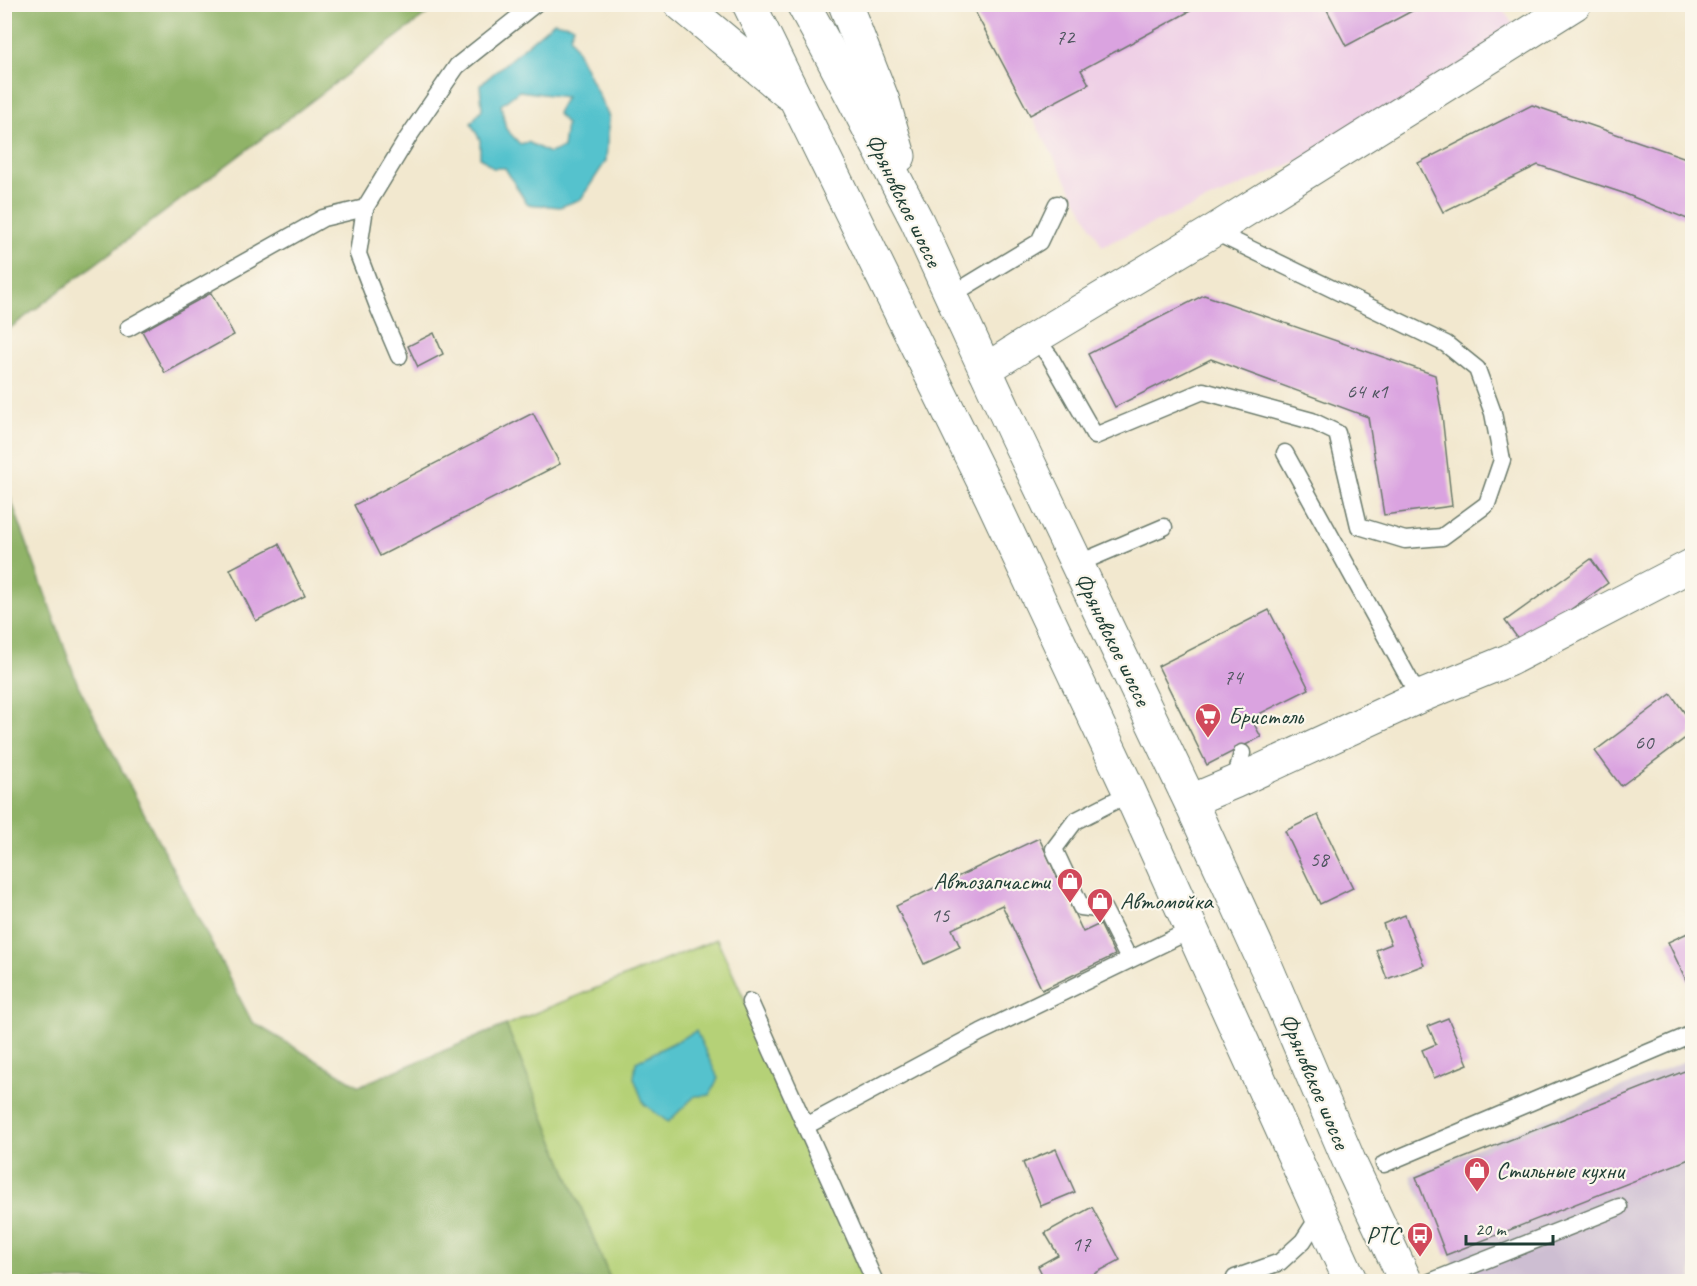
<svg xmlns="http://www.w3.org/2000/svg" width="1697" height="1286" font-family="Caveat,sans-serif">
<style>
.built{fill:#efd0e6}
.industrial{fill:#cdbed2}
.green{fill:#b5d177;stroke:#6a8756;stroke-width:1.5}
.forest{fill:#90b368;stroke:#58784e;stroke-width:1.5}
.water{fill:#55c2cd;stroke:#3a8080;stroke-width:1.5;fill-rule:evenodd}
.building{fill:#daa3e0}
.lines{fill:none;stroke-linecap:round;stroke-linejoin:round}
.lane-casing{stroke:#69796a;stroke-width:19}
.street-casing{stroke:#69796a;stroke-width:34}
.primary-casing{stroke:#69796a;stroke-width:35}
.lane{stroke:#fff;stroke-width:16}
.street{stroke:#fff;stroke-width:32}
.primary{stroke:#fff;stroke-width:33}
.labels{text-anchor:middle;stroke-width:4.5;stroke-linejoin:round;paint-order:stroke}
.number-label{font-size:21px;fill:#4e565f}
.street-label{font-size:24px;fill:#1f3d34;stroke:#fbf7ec}
.poi-label{font-size:24px;fill:#1f3d34;stroke:#fbf7ec;text-anchor:start}
</style>
<rect width="100%" height="100%" fill="#fbf7ec"/>
<filter id="ink" filterUnits="userSpaceOnUse"><feTurbulence type="fractalNoise" baseFrequency=".0167" numOctaves="2"/><feDisplacementMap in="SourceGraphic" scale="12" xChannelSelector="R" yChannelSelector="G"/><feConvolveMatrix kernelMatrix="1 2 1 2 8 2 1 2 1" color-interpolation-filters="sRGB"/></filter>
<filter id="wash" filterUnits="userSpaceOnUse"><feTurbulence type="fractalNoise" baseFrequency=".008" numOctaves="4" result="noise"/><feDisplacementMap in="SourceGraphic" scale="24" xChannelSelector="R" yChannelSelector="G"/><feGaussianBlur stdDeviation="1.35" result="paint"/><feColorMatrix in="noise" values="0 0 0 0 0 0 0 0 0 0 0 0 0 0 0 0 0 1.4 0 .05"/><feComposite in="paint" operator="in"/></filter>
<g filter="url(#wash)">
<rect width="100%" height="100%" fill="#f2e8cf"/>
<polygon class="built" points="971,5 1500,5 1518,32 1439,99 1102,246"/>
<polygon class="industrial" points="1692,1058 1692,1281 1463,1281 1410,1176"/>
<polygon class="green" points="717,939 873,1281 611,1281 506,1025"/>
<g class="forest">
<polygon points="5,4 439,4 439,5 5,332"/>
<polygon points="5,483 78,685 252,1022 359,1086 506,1025 611,1281 5,1281"/>
</g>
<g class="water">
<path d="M 554,22 L 574,26 L 570,36 L 609,117 L 606,161 L 581,199 L 560,207 L 527,204 L 505,168 L 493,168 L 480,157 L 480,140 L 471,123 L 482,109 L 480,85 ZM 519,91 L 566,97 L 557,113 L 566,124 L 563,148 L 549,153 L 528,142 L 520,144 L 506,129 L 501,105 Z"/>
<polygon points="696,1031 718,1078 710,1095 695,1096 668,1122 644,1104 634,1078 636,1062"/>
</g>
<g id="blocks">
<g class="building">
<polygon points="971,4 1203,4 1081,70 1089,84 1030,115"/>
<polygon points="1324,4 1425,4 1346,46"/>
<polygon points="1532,105 1692,160 1692,221 1623,193 1538,165 1443,212 1418,163"/>
<polygon points="211,293 234,335 165,373 142,331"/>
<polygon points="1204,295 1435,375 1442,415 1452,506 1384,515 1368,417 1211,359 1115,407 1088,354"/>
<polygon points="434,333 443,354 418,367 408,346"/>
<polygon points="533,413 560,464 380,556 354,505"/>
<polygon points="279,544 305,596 256,621 230,569"/>
<polygon points="1591,559 1608,583 1522,644 1505,621"/>
<polygon points="1269,610 1309,689 1251,718 1261,737 1207,765 1158,666"/>
<polygon points="1671,694 1692,723 1692,733 1621,786 1595,751"/>
<polygon points="1318,815 1353,888 1320,904 1285,831"/>
<polygon points="1039,838 1083,932 1100,924 1115,955 1042,990 1002,905 952,929 960,947 924,964 896,906"/>
<polygon points="1405,915 1424,965 1387,979 1376,950 1391,944 1383,924"/>
<polygon points="1692,931 1692,980 1687,982 1668,942"/>
<polygon points="1448,1018 1468,1064 1434,1078 1422,1050 1436,1044 1428,1026"/>
<polygon points="1692,1068 1692,1158 1446,1255 1416,1177"/>
<polygon points="1056,1149 1075,1192 1041,1206 1023,1163"/>
<polygon points="1092,1207 1120,1260 1079,1282 1046,1282 1038,1266 1058,1255 1045,1233"/>
</g>
</g>
</g>
<g filter="url(#ink)">
<use href="#blocks" fill-opacity="0" stroke="#69796a" stroke-width="1.5"/>
<g class="lines">
<g class="lane-casing">
<g id="lane">
<polyline points="365,208 358,254 379,309 399,356"/>
<polyline points="950,296 1039,242 1057,204"/>
<polyline points="128,328 323,218 365,208 407,139 457,66 535,4"/>
<polyline points="1035,338 1050,357 1095,436 1203,391 1312,421 1337,433 1359,526 1405,540 1442,537 1487,504 1502,460 1493,413 1477,369 1446,344 1213,231"/>
<polyline points="1285,453 1419,697"/>
<polyline points="1077,564 1164,527"/>
<polyline points="1235,782 1242,753"/>
<polyline points="1129,959 1104,910 1081,907 1054,849 1075,821 1130,793"/>
<polyline points="750,1002 875,1282"/>
<polyline points="806,1126 981,1032 1191,930"/>
<polyline points="1384,1164 1692,1034"/>
<polyline points="1236,1282 1235,1278 1280,1262 1303,1241 1320,1215"/>
<polyline points="1430,1282 1619,1207"/>
</g>
</g>
<g class="street-casing">
<g id="street">
<polyline points="985,370 1035,338 1213,231 1575,4"/>
<polyline points="1190,801 1235,782 1419,697 1509,660 1692,565"/>
</g>
</g>
<g class="primary-casing">
<g id="primary">
<polyline points="681,4 788,93"/>
<polyline points="749,4 991,497 1130,793 1351,1282"/>
<polyline points="803,4 826,46 917,221 1015,434 1190,801 1268,971 1349,1161 1406,1282"/>
<polyline points="845,4 883,101 899,156"/>
</g>
</g>
<use href="#lane" class="lane"/>
<use href="#street" class="street"/>
<use href="#primary" class="primary"/>
</g>
</g>
<defs>
<g id="supermarket-pin" transform="scale(1.35)"><path d="M0 17L-7.5 6A9.5 9.5 0 1 1 7.5 6Z" fill="#d1495b" stroke="#fbf7ec"/><path d="M-6-5.5h2.5l.6 2H6L4.5 2H-2.5L-4.4-4H-6ZM-1.5 3.2a1.3 1.3 0 1 0 .1 0ZM3 3.2a1.3 1.3 0 1 0 .1 0Z" fill="#fff"/></g>
<g id="shop-pin" transform="scale(1.35)"><path d="M0 17L-7.5 6A9.5 9.5 0 1 1 7.5 6Z" fill="#d1495b" stroke="#fbf7ec"/><path d="M-5-2.5h2.3a2.7 3.5 0 0 1 5.4 0H5L5.5 6h-11ZM-1.5-2.5h3a1.5 2.3 0 0 0-3 0Z" fill="#fff"/></g>
<g id="bus-pin" transform="scale(1.35)"><path d="M0 17L-7.5 6A9.5 9.5 0 1 1 7.5 6Z" fill="#d1495b" stroke="#fbf7ec"/><path d="M-5-6H5V4H4V6H2V4H-2V6H-4V4H-5ZM-3.5-4V0h7V-4ZM-3.5 1.2v1.5H-2V1.2ZM2 1.2v1.5H3.5V1.2Z" fill="#fff"/></g>
</defs>
<g fill-rule="evenodd">
<use href="#supermarket-pin" x="1208" y="716"/>
<use href="#shop-pin" x="1070" y="881"/>
<use href="#shop-pin" x="1100" y="901"/>
<use href="#shop-pin" x="1477" y="1170"/>
<use href="#bus-pin" x="1420" y="1235"/>
</g>
<g class="labels">
<g class="number-label">
<text x="1065" y="44">72</text>
<text x="1367" y="398">64 к1</text>
<text x="1233" y="684">74</text>
<text x="1644" y="749">60</text>
<text x="1319" y="866">58</text>
<text x="940" y="922">15</text>
<text x="1081" y="1251">17</text>
</g>
<g class="street-label">
<text transform="translate(904 200) rotate(64)" y="8">Фряновское шоссе</text>
<text transform="translate(1113 639) rotate(64)" y="8">Фряновское шоссе</text>
<text transform="translate(1315 1081) rotate(67)" y="8">Фряновское шоссе</text>
</g>
<g class="poi-label">
<text x="1228" y="724">Бристоль</text>
<text x="1050" y="889" text-anchor="end">Автозапчасти</text>
<text x="1120" y="909">Автомойка</text>
<text x="1496" y="1178">Стильные кухни</text>
<text x="1400" y="1243" text-anchor="end">РТС</text>
</g>
</g>
<rect width="1697" height="1286" fill="none" stroke="#fbf7ec" stroke-width="24"/>
<path d="M1466 1235v9h87v-9" fill="none" stroke="#1f3d34" stroke-width="3"/>
<text x="1475" y="1235" font-size="18" fill="#1f3d34" stroke="#fbf7ec" stroke-width="4.5" paint-order="stroke">20 m</text>
</svg>
